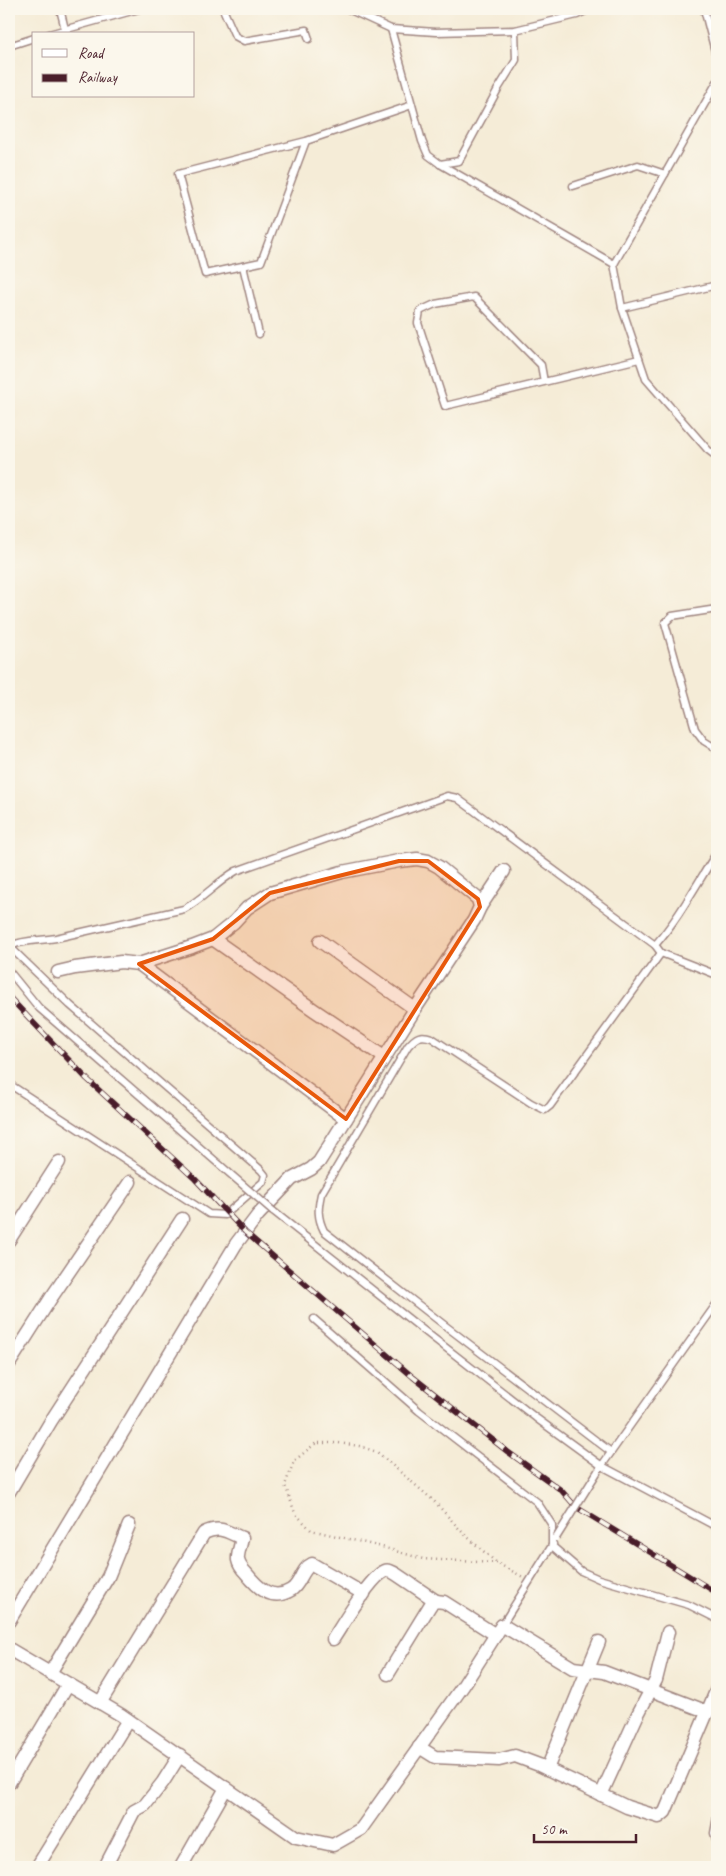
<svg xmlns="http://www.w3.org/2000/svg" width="726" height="1876" font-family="Caveat,sans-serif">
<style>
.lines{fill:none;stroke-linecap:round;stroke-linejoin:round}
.lane-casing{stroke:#a08681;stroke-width:9}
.street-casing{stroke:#a08681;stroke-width:15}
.path{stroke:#a08681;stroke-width:2.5;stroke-dasharray:1 4;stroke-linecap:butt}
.lane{stroke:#fff;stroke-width:6}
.street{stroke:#fff;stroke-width:12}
.rail-casing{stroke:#4a1f2b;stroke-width:5.5}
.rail{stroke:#fbf7ec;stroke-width:4;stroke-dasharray:11;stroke-linecap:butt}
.lane-bridge-casing{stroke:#a08681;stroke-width:9;stroke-linecap:butt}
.lane-bridge{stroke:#fff;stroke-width:6}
.marked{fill:#e8590c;fill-opacity:0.2;stroke:#e8590c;stroke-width:4;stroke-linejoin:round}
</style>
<rect width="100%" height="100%" fill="#fbf7ec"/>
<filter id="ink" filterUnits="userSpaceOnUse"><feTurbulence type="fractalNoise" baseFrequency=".02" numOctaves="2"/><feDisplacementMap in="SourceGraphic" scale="10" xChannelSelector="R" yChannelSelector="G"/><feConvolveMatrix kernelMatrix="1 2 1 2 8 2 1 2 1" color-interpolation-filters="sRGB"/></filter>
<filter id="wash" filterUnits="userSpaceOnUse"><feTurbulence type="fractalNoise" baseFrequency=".0096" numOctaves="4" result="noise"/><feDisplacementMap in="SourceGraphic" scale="20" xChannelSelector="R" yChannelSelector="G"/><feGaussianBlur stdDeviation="1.12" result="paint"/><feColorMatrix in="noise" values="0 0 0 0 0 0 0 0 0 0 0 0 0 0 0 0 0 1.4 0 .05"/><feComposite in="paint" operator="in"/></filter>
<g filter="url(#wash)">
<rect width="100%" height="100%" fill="#f5ecd7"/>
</g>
<g filter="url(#ink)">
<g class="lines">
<g class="lane-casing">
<g id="lane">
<polyline points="60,9 65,29"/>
<polyline points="223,9 235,36 244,41 306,30 309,39"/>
<polyline points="348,9 391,29 436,32 515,30 577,15 590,9"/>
<polyline points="704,9 717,59"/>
<polyline points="709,26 717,23"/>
<polyline points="391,29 422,141 428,155 440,164 614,264 622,308 646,379 708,450 717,457"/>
<polyline points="49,34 139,9"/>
<polyline points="9,46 34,38"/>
<polyline points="306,141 261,262 205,274 178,174 306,141 412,105"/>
<polyline points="440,164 459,161 498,89 516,60 515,30"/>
<polyline points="573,186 638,165 665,174"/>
<polyline points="614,264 717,82"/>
<polyline points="243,266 259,334"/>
<polyline points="622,308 717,285"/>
<polyline points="544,382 541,365 474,297 435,304 420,311 418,323 445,406 639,359"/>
<polyline points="717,609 672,616 665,623 695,729 704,741 717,749"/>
<path d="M 717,860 L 714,857 C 695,887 678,919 655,945 L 661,953 L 717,975"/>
<path d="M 9,1084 L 209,1214 L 225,1215 L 263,1182 L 265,1175 L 261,1170 L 70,1005 L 9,946 C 26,939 39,941 56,938 L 184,909 C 203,899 217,882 236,871 L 447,796 L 457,798 L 655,945"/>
<polyline points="273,1211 418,1326 536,1418 602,1466 717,1527"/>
<polyline points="314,1319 419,1411 537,1502 552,1525 552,1546 581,1571 599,1579 689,1605 717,1619"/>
<path d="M 611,1452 L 443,1324 L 324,1231 C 317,1217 318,1208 321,1194 L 408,1046 C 416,1037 420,1034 432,1038 L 531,1103 L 545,1110 L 550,1106 L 661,953"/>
<polyline points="600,1468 717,1303"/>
<polyline points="502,1625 553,1544"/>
<polyline points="717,1817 714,1833 717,1842"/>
</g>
</g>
<g class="street-casing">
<g id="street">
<polyline points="480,907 504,871"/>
<polyline points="213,939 314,1010 384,1057"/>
<polyline points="320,941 415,1009"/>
<polyline points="139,964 346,1119"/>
<polyline points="9,1240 59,1162"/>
<polyline points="9,1364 51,1298 130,1182"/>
<polyline points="9,1492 51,1421 182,1219"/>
<polyline points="9,1621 236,1244 258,1215 292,1179 311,1169 319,1162 415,1009 474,920 480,907 478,899 439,867 428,861 417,859 399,861 342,872 270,893 247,908 234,922 213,939 192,947 139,964 121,962 75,968 58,972"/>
<path d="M 333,1639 C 343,1624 370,1577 385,1571 C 389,1569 392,1572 396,1574 L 436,1601"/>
<polyline points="9,1649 121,1715 296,1837 333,1845 361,1829 463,1686 502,1625 573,1668 604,1672 708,1712"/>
<polyline points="50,1673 108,1577 129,1525"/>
<polyline points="388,1674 431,1604 436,1601 444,1602 496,1635"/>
<path d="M 100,1703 L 204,1533 C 220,1525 227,1532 242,1538 C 241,1544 237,1555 238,1560 C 239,1565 243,1570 246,1573 C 258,1588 272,1602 291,1590 C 301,1584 301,1569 312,1564 L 364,1594"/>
<polyline points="419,1747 435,1757 499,1760 515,1756 539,1765 627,1807 659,1817 665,1812 717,1689"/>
<polyline points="547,1769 599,1642"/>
<polyline points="9,1783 68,1684"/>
<polyline points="601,1795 637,1716 656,1680 668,1632"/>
<polyline points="37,1867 128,1720"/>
<polyline points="105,1867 134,1811 145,1805 163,1782 180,1755"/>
<polyline points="181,1867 226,1788"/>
</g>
</g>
<polyline class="path" points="497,1563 423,1559 382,1547 311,1530 295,1513 285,1485 294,1461 316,1443 339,1443 359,1446 377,1452 434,1501 463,1533 482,1550 497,1563 523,1577"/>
<use href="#lane" class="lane"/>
<use href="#street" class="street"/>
<g class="rail-casing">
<polyline id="rail" points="9,997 87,1079 195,1179 245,1232 413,1377 508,1452 561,1490 576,1507 717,1593"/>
</g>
<use href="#rail" class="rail"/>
<g class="lane-bridge-casing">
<g id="lane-bridge">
<polyline points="9,971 39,1008 273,1211"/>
<polyline points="556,1538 598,1471"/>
</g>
</g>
<use href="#lane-bridge" class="lane-bridge"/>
</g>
</g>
<path class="marked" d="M 399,861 L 428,861 L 478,899 L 480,907 L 346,1119 L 139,964 L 213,939 L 270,893 Z"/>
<rect width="726" height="1876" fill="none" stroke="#fbf7ec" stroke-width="30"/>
<rect x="32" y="32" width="162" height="65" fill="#fbf7ec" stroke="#b4a19f"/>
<rect x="42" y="49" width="25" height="8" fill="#ffffff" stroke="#b4a19f"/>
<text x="78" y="58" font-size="15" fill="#4a1f2b">Road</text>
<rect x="42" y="74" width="25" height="8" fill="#4a1f2b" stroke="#b4a19f"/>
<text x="78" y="82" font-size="15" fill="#4a1f2b">Railway</text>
<path d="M534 1834v8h102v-8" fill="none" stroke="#4a1f2b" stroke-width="2.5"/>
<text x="541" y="1834" font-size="15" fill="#4a1f2b" stroke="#fbf7ec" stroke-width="4" paint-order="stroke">50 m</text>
</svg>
